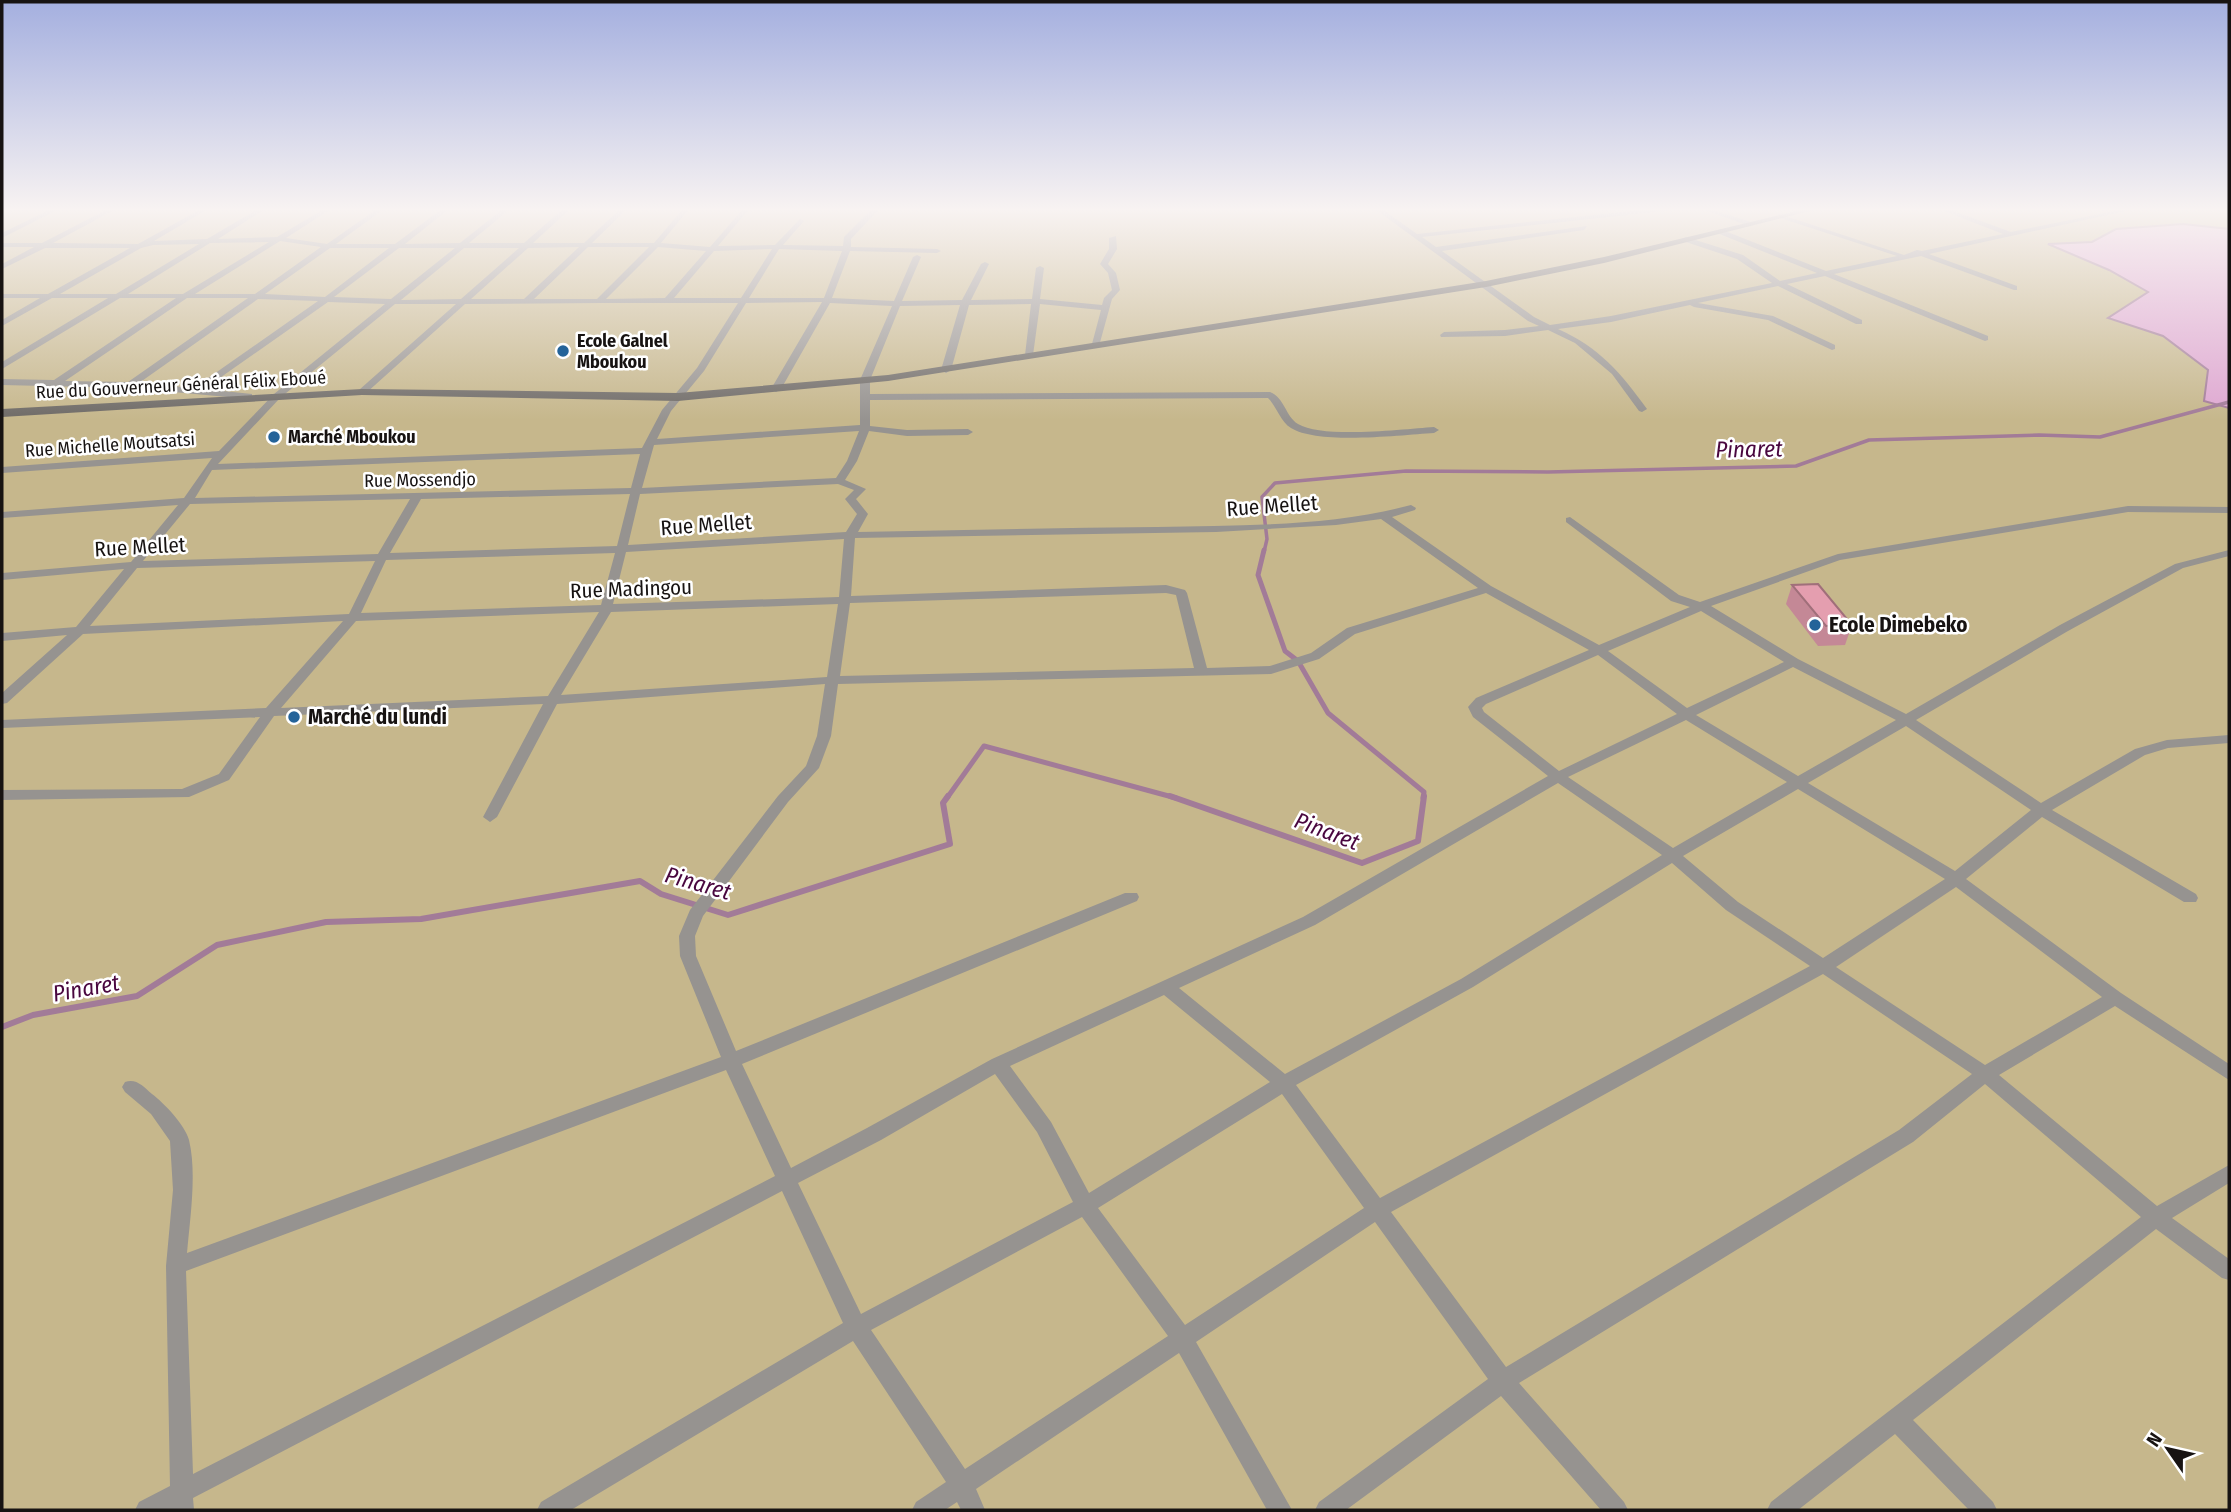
<svg xmlns="http://www.w3.org/2000/svg" width="2231" height="1512" font-family="'Fira Sans Condensed',sans-serif">
<style>
.green{fill:#c6b78c}
.water{fill:#dea7d1;stroke:#a27b98;stroke-width:2}
.lines{fill:none;stroke-linecap:round;stroke-linejoin:round}
.stream-far2{stroke:#a27b98;stroke-width:3.5}
.stream-far1{stroke:#a27b98;stroke-width:5}
.stream{stroke:#a27b98;stroke-width:6}
.street{fill:#969390;fill-rule:evenodd}
.secondary{fill:#6f6b67;fill-rule:evenodd}
.wall{fill:#c48896}
.building{fill:#e49eaf;stroke:#a06f7a;stroke-width:2}
.poi-dot{fill:#246399;stroke:#fff;stroke-width:2.5}
.labels{text-anchor:middle;stroke-width:5;stroke-linejoin:round;paint-order:stroke}
.far-poi-label{font-size:18px;font-weight:bold;fill:#171312;stroke:#fff;text-anchor:start}
.far-street-label{font-size:18px;fill:#171312;stroke:#fff}
.street-label{font-size:21px;fill:#171312;stroke:#fff}
.poi-label{font-size:21px;font-weight:bold;fill:#171312;stroke:#fff;text-anchor:start}
.water-label{font-size:23px;font-style:italic;fill:#49073f;stroke:#fff}
</style>
<rect width="100%" height="100%" fill="#f0e5e3"/>
<rect class="green" x="2" y="209" width="2227" height="1301"/>
<polygon class="water" points="2183,224 2229,229 2229,408 2204,401 2208,370 2163,336 2108,318 2148,292 2109,270 2048,244 2092,242 2116,229"/>
<g class="lines">
<polyline class="stream-far2" points="1264,552 1267,539 1262,497 1275,483 1406,471 1548,472 1796,466 1869,440 2039,435 2100,437 2229,402"/>
<g class="stream-far1">
<polyline points="1264,550 1258,575 1285,651 1298,661 1328,713 1424,792 1423,798"/>
<polyline points="947,798 984,746 1176,798"/>
</g>
<g class="stream">
<polyline points="1170,796 1362,863 1418,841 1424,796"/>
<polyline points="2,1027 33,1015 137,996 217,945 326,922 421,919 640,881 661,894 728,915 950,844 943,803 948,796"/>
</g>
<g class="street">
<polygon points="51,209 59,209 2,238 2,233"/>
<path d="M 108,209 L 116,209 L 53,243 L 138,244 L 201,209 L 208,209 L 154,241 L 207,239 L 258,209 L 265,209 L 218,239 L 277,237 L 324,209 L 331,209 L 286,238 L 327,244 L 377,209 L 384,209 L 336,244 L 395,244 L 442,209 L 449,209 L 405,244 L 460,243 L 503,209 L 510,209 L 469,243 L 524,243 L 563,209 L 570,209 L 533,243 L 584,243 L 620,209 L 627,209 L 592,243 L 654,243 L 683,209 L 689,209 L 661,243 L 710,247 L 743,209 L 749,209 L 718,246 L 775,245 L 800,219 L 804,221 L 783,245 L 843,246 L 844,237 L 872,209 L 879,209 L 851,239 L 851,247 L 937,249 L 941,251 L 937,253 L 850,251 L 832,298 L 894,301 L 913,257 L 917,255 L 921,257 L 902,301 L 962,300 L 981,264 L 985,262 L 989,264 L 971,300 L 1032,299 L 1036,268 L 1040,266 L 1044,268 L 1040,299 L 1102,305 L 1104,298 L 1112,290 L 1108,273 L 1100,264 L 1109,249 L 1109,238 L 1116,236 L 1117,249 L 1108,264 L 1116,273 L 1120,290 L 1112,299 L 1099,346 L 1092,344 L 1101,310 L 1040,304 L 1033,355 L 1029,358 L 1025,355 L 1031,304 L 969,305 L 951,370 L 946,373 L 941,370 L 960,305 L 900,306 L 870,380 L 870,394 L 1270,392 C 1285,398 1285,416 1298,424 C 1322,439 1404,429 1434,427 L 1439,430 L 1434,433 C 1401,435 1318,445 1291,428 C 1280,421 1277,407 1268,398 L 870,400 L 870,426 L 907,430 L 968,429 L 973,432 L 968,435 L 907,436 L 869,431 L 857,461 L 845,480 L 866,489 L 856,499 L 868,514 L 858,532 C 957,530 1057,528 1157,527 C 1241,525 1330,527 1411,505 L 1416,508 L 1415,510 L 1392,517 L 1491,586 L 1599,645 L 1690,607 L 1671,601 L 1566,522 L 1566,518 L 1570,517 L 1679,595 L 1700,602 L 1838,554 L 2128,506 L 2229,507 L 2229,513 L 2128,512 L 1840,560 L 1711,606 L 1798,659 L 1906,714 L 2060,625 L 2175,564 L 2229,550 L 2229,556 L 2183,568 L 2068,631 L 1916,720 L 2041,803 L 2135,749 L 2167,740 L 2229,735 L 2229,743 L 2168,748 L 2145,755 L 2052,810 L 2196,894 L 2198,898 L 2196,902 L 2184,902 L 2042,817 L 1966,879 L 2121,993 L 2229,1064 L 2229,1080 L 2115,1006 L 1999,1075 L 2157,1206 L 2229,1165 L 2229,1183 L 2172,1218 L 2229,1259 L 2229,1280 L 2222,1278 L 2156,1229 L 1913,1420 L 1993,1502 L 1997,1510 L 1969,1510 L 1895,1434 L 1798,1510 L 1767,1510 L 1771,1502 L 2141,1217 L 1985,1084 L 1913,1142 L 1519,1383 L 1624,1502 L 1628,1510 L 1601,1510 L 1501,1396 L 1346,1510 L 1315,1510 L 1319,1502 L 1488,1379 L 1375,1222 L 1196,1342 L 1292,1510 L 1267,1510 L 1179,1353 L 976,1489 L 985,1510 L 961,1510 L 957,1502 L 945,1510 L 912,1510 L 916,1502 L 946,1482 L 853,1341 L 571,1510 L 537,1510 L 541,1502 L 843,1323 L 782,1191 L 193,1498 L 194,1510 L 135,1510 L 139,1502 L 170,1486 L 166,1266 L 173,1190 L 170,1141 L 151,1114 L 125,1092 L 122,1087 L 125,1082 C 136,1078 143,1086 152,1094 C 164,1103 185,1125 189,1140 C 197,1173 190,1218 187,1253 L 721,1057 L 680,956 L 679,936 L 690,910 L 778,796 L 806,766 L 817,736 L 825,684 L 557,704 L 497,817 L 490,822 L 483,817 L 543,704 L 274,716 L 229,780 L 189,797 L 2,800 L 2,790 L 182,789 L 219,774 L 260,717 L 2,728 L 2,720 L 266,708 L 343,621 L 83,634 L 7,703 L 2,704 L 2,693 L 67,635 L 2,641 L 2,633 L 76,627 L 124,569 L 2,580 L 2,573 L 131,562 L 178,505 L 2,518 L 2,512 L 184,498 L 212,458 L 2,473 L 2,467 L 219,451 L 274,394 L 385,304 L 328,302 L 204,389 L 252,394 L 252,398 L 249,399 L 130,388 L 2,385 L 2,379 L 54,380 L 176,298 L 120,298 L 2,369 L 2,362 L 108,298 L 52,298 L 2,326 L 2,320 L 40,298 L 2,298 L 2,294 L 48,294 L 130,248 L 45,248 L 2,269 L 2,264 L 34,247 L 2,247 L 2,243 L 42,243 ZM 280,241 L 321,247 L 255,294 L 195,294 ZM 269,242 L 183,294 L 128,294 L 210,243 ZM 199,244 L 116,294 L 60,294 L 141,248 L 153,245 ZM 579,247 L 524,299 L 471,299 L 528,248 ZM 588,247 L 649,247 L 597,299 L 534,299 ZM 658,247 L 706,251 L 665,298 L 606,299 ZM 330,248 L 389,248 L 325,297 L 265,294 ZM 399,248 L 455,248 L 391,299 L 334,297 ZM 464,248 L 519,248 L 461,299 L 401,300 ZM 772,249 L 741,298 L 674,298 L 714,251 ZM 779,249 L 842,251 L 824,298 L 749,298 ZM 187,298 L 248,298 L 128,382 L 65,381 ZM 258,299 L 318,301 L 194,388 L 139,383 ZM 822,302 L 771,389 L 776,392 L 781,389 L 830,303 L 892,306 L 860,380 L 860,425 L 657,439 L 671,411 L 704,371 L 746,303 ZM 601,303 L 738,303 L 697,368 L 662,410 L 642,448 L 218,464 L 280,398 L 395,304 L 456,304 L 359,390 L 359,394 L 365,394 L 465,304 ZM 859,431 L 847,461 L 836,478 L 642,488 L 654,445 ZM 640,454 L 631,488 L 195,498 L 212,470 ZM 838,484 L 854,490 L 845,499 L 857,514 L 846,532 L 628,545 L 640,494 ZM 630,494 L 617,546 L 390,553 L 421,499 ZM 410,499 L 378,554 L 143,561 L 190,504 ZM 1381,519 L 1478,588 L 1347,628 L 1311,653 L 1270,666 L 1207,668 L 1187,593 L 1185,590 L 1166,585 L 851,596 L 855,538 L 1216,532 L 1336,525 ZM 844,539 L 839,597 L 613,604 L 626,552 ZM 615,553 L 601,605 L 361,613 L 386,560 ZM 375,561 L 349,614 L 90,626 L 137,568 ZM 1166,593 L 1176,595 L 1194,668 L 840,676 L 850,603 ZM 1486,593 L 1589,650 L 1476,698 L 1468,707 L 1473,717 L 1548,776 L 1303,917 L 992,1059 L 867,1128 L 791,1168 L 742,1064 L 1137,901 L 1139,897 L 1137,893 L 1125,893 L 736,1051 L 696,956 L 695,936 L 703,916 L 788,802 L 819,768 L 831,736 L 838,684 L 1271,674 L 1319,659 L 1355,634 ZM 838,604 L 827,677 L 561,695 L 611,612 ZM 1701,611 L 1784,662 L 1687,708 L 1608,651 ZM 599,612 L 548,696 L 281,708 L 356,621 ZM 1598,655 L 1677,714 L 1559,771 L 1484,712 L 1482,708 L 1486,704 ZM 1793,667 L 1896,720 L 1798,776 L 1696,715 ZM 1686,720 L 1787,782 L 1673,848 L 1568,777 ZM 1906,726 L 2031,810 L 1955,871 L 1808,783 ZM 1558,783 L 1662,855 L 1461,979 L 1285,1074 L 1179,988 L 1315,925 ZM 1798,789 L 1945,879 L 1823,958 L 1738,902 L 1683,856 ZM 1672,863 L 1726,910 L 1810,966 L 1380,1198 L 1296,1085 L 1473,987 ZM 1956,887 L 2102,997 L 1985,1065 L 1836,967 ZM 1823,974 L 1972,1074 L 1899,1130 L 1506,1367 L 1391,1212 ZM 1164,995 L 1270,1082 L 1089,1193 L 1051,1122 L 1010,1066 ZM 726,1070 L 775,1176 L 193,1474 L 186,1271 ZM 995,1074 L 1037,1132 L 1073,1202 L 861,1314 L 798,1183 L 881,1140 ZM 1282,1094 L 1364,1208 L 1185,1325 L 1098,1208 ZM 1082,1217 L 1168,1336 L 965,1469 L 871,1330 Z"/>
<path d="M 1375,209 L 1382,209 L 1417,234 L 1649,209 L 1668,209 L 1665,211 L 1422,237 L 1436,247 L 1587,226 L 1584,230 L 1442,251 L 1534,317 L 1550,325 L 1611,316 L 1772,283 L 1737,259 L 1683,241 L 1682,239 L 1686,237 L 1743,255 L 1780,281 L 1817,273 L 1717,233 L 1720,229 L 1826,271 L 1897,256 L 1777,217 L 1779,214 L 1904,255 L 1917,250 L 1922,251 L 2003,234 L 1939,209 L 1948,209 L 2011,232 L 2124,209 L 2135,209 L 1929,254 L 2017,286 L 2017,290 L 2014,290 L 1921,256 L 1834,274 L 1988,336 L 1988,340 L 1985,341 L 1825,276 L 1787,284 L 1862,320 L 1862,324 L 1856,324 L 1778,286 L 1698,303 L 1773,316 L 1835,345 L 1835,349 L 1832,350 L 1768,320 L 1694,307 L 1690,305 L 1611,322 L 1558,329 C 1599,347 1621,373 1647,409 L 1642,412 L 1639,411 L 1612,374 L 1575,343 L 1548,330 L 1505,336 L 1441,337 L 1440,335 L 1444,332 L 1505,330 L 1539,326 L 1528,321 Z"/>
<polygon points="1701,209 1710,209 1754,223 1747,225"/>
</g>
<polygon class="secondary" points="1805,209 1818,209 1604,263 1486,287 888,381 678,401 362,395 2,417 2,409 362,389 678,393 888,375 1486,281 1604,257"/>
</g>
<polygon class="wall" points="1792,585 1852,625 1845,645 1818,646 1786,604"/>
<polygon class="building" points="1818,584 1852,625 1826,626 1792,585"/>
<linearGradient id="sky" x2="0" y2="1"><stop stop-color="#a4afdf"/><stop offset="0.5" stop-color="#f8f3f2"/><stop offset="1" stop-color="#f8f3f2" stop-opacity="0"/></linearGradient>
<rect width="2231" height="420" fill="url(#sky)"/>
<g class="poi-dot">
<circle cx="563" cy="351" r="7"/>
<circle cx="274" cy="437" r="7"/>
<circle cx="1815" cy="625" r="7"/>
<circle cx="294" cy="717" r="7"/>
</g>
<g class="labels">
<g class="far-poi-label">
<text x="577" y="347">Ecole Galnel<tspan x="577" dy="21">Mboukou</tspan></text>
<text x="288" y="443">Marché Mboukou</text>
</g>
<g class="far-street-label">
<text transform="translate(181 385) rotate(-3)" y="6">Rue du Gouverneur Général Félix Eboué</text>
<text transform="translate(110 445) rotate(-4)" y="6">Rue Michelle Moutsatsi</text>
<text transform="translate(420 480) rotate(-1)" y="6">Rue Mossendjo</text>
</g>
<g class="street-label">
<text transform="translate(1272 506) rotate(-4)" y="7">Rue Mellet</text>
<text transform="translate(706 525) rotate(-4)" y="7">Rue Mellet</text>
<text transform="translate(140 547) rotate(-3)" y="7">Rue Mellet</text>
<text transform="translate(631 589) rotate(-2)" y="7">Rue Madingou</text>
</g>
<g class="poi-label">
<text x="1829" y="632">Ecole Dimebeko</text>
<text x="308" y="724">Marché du lundi</text>
</g>
<g class="water-label">
<text transform="translate(1749 449) rotate(-1)" y="8">Pinaret</text>
<text transform="translate(1327 831) rotate(21)" y="8">Pinaret</text>
<text transform="translate(698 883) rotate(16)" y="8">Pinaret</text>
<text transform="translate(86 988) rotate(-10)" y="8">Pinaret</text>
</g>
</g>
<rect width="2231" height="1512" fill="none" stroke="#171312" stroke-width="7"/>
<g transform="translate(2168 1449) rotate(304)" stroke="#ffffff" stroke-width="5" paint-order="stroke">
<path d="M0-5L12 26L0 18L-12 26Z" fill="#171312"/>
<text y="-10" font-size="19" font-weight="bold" text-anchor="middle" fill="#171312">N</text>
</g>
</svg>
